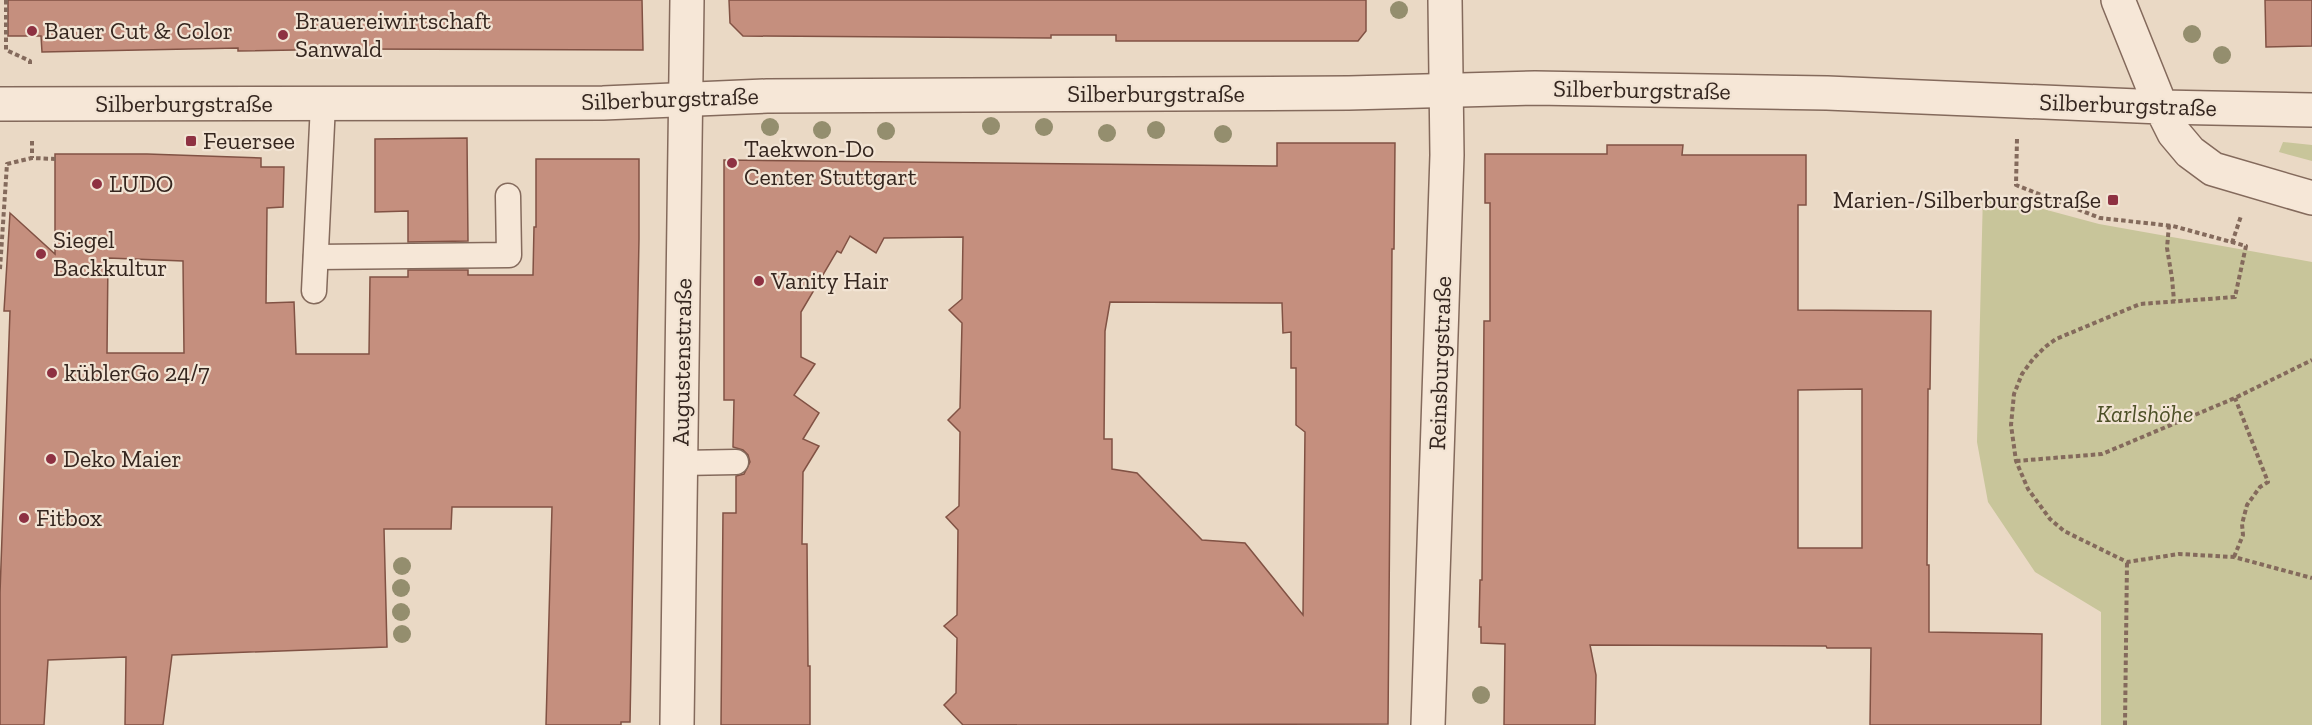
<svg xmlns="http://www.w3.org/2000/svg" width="2312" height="725" font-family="'Zilla Slab',serif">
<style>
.green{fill:#c8c59a}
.building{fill:#c58f7e;stroke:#815244;stroke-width:1.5;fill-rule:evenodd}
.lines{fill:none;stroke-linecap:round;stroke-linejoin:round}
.service-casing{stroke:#846a5c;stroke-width:27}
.minor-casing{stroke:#846a5c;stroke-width:36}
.tertiary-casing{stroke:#846a5c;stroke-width:36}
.path{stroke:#846a5c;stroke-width:4;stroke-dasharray:4.5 3;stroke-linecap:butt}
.service{stroke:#f6e7d7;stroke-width:24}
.minor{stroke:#f6e7d7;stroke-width:33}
.tertiary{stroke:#f6e7d7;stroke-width:33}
.tree{fill:#948e6e}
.poi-dot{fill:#8e3142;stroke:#f2e4d4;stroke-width:2}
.labels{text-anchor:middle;stroke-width:4.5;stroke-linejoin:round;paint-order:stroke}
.poi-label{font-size:24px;fill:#35261f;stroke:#f2e4d4;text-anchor:start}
.street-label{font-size:24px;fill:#35261f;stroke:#f2e4d4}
.park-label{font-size:24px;font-style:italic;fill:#4d5027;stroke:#f2e4d4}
</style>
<rect width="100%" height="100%" fill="#ead9c5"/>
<g class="green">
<polygon points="2283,142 2312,145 2312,161 2279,152"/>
<polygon points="1983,193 2099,224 2312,262 2312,725 2101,725 2101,612 2035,572 1988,502 1977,442"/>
</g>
<g class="building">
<polygon points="8,0 642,0 643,50 351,49 238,51 238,48 42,52 41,36 8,36"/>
<polygon points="729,0 1366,0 1366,31 1358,41 1116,41 1116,35 1051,35 1051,38 743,36 730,23"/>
<polygon points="2265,0 2312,0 2312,46 2266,47"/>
<polygon points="467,138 468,241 408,242 408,211 375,212 375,139"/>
<path d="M 1277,143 L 1395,143 L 1394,249 L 1392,249 L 1388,724 L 963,725 L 944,705 L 956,693 L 957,638 L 944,626 L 957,615 L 958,530 L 946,517 L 959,506 L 960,432 L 948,420 L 960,408 L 962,323 L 949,310 L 962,299 L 963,237 L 884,238 L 876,253 L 850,236 L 841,253 L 837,251 L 801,312 L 801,357 L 815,364 L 794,395 L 819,413 L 803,439 L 819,446 L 803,472 L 802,544 L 807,544 L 808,666 L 810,666 L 810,725 L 721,725 L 723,513 L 736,513 L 736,476 L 744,474 L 750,462 L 748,455 L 743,450 L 733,447 L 734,400 L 724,400 L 724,160 L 1277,166 ZM 1110,302 L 1282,303 L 1283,333 L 1291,332 L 1291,368 L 1296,368 L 1296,425 L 1305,432 L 1303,615 L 1245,543 L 1202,540 L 1137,473 L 1112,469 L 1112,439 L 1104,439 L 1105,331 Z"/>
<path d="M 1607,145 L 1683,145 L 1682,155 L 1806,155 L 1806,205 L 1798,205 L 1798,310 L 1931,311 L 1930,389 L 1928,389 L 1927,565 L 1929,565 L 1929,632 L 2042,634 L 2041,725 L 1870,725 L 1871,648 L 1827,648 L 1826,646 L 1590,645 L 1596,675 L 1595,725 L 1504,725 L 1505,644 L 1481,643 L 1481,627 L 1479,627 L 1480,580 L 1482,580 L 1484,321 L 1490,321 L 1490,203 L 1485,203 L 1485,154 L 1607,154 ZM 1862,389 L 1862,548 L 1798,548 L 1798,390 Z"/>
<path d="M 55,154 L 147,154 L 261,158 L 261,167 L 284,167 L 283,207 L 267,208 L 266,303 L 294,302 L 296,354 L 369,354 L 370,277 L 408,277 L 408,270 L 468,270 L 468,275 L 533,275 L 534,227 L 536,227 L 536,159 L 639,159 L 639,239 L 630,722 L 621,722 L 621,725 L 546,725 L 552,507 L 452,507 L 451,529 L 384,529 L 387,647 L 172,655 L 163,725 L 125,725 L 126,657 L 48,660 L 44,725 L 0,725 L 0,593 L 10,311 L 4,311 L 10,213 L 55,254 ZM 108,258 L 183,261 L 184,353 L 107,353 Z"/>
</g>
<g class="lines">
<g class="service-casing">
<g id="service">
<polyline points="316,257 509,255 508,196"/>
<polyline points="314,291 323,104"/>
<polyline points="681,463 736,462"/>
</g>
</g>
<g class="minor-casing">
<g id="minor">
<polyline points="2118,0 2161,107 2312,110"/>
<polyline points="677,725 687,0"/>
</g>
</g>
<g class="tertiary-casing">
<g id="tertiary">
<polyline points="0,104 603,103 767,96 1349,93 1535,88 1827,93 2161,107 2174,133 2190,152 2213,169 2312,198"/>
<polyline points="1428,725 1447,155 1445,0"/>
</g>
</g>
<g class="path">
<polyline points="6,0 6,50 30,61 30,67"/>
<polyline points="2017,139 2016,185 2100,218 2173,226 2246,246 2235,297 2140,304 2056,339 2045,347 2033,359 2022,374 2014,394 2011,425 2016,461 2028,489 2050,519 2064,531 2127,562 2179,554 2234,557 2312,578"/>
<polyline points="32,141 32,158"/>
<polyline points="2169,225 2167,248 2172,278 2174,301"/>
<polyline points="2232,243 2241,216"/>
<polyline points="0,269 7,164 32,158 57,159"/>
<polyline points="2016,461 2102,454 2235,398 2312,360"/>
<polyline points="2234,557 2243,535 2242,524 2247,505 2260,487 2268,482 2235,398"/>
<polyline points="2125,725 2127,562"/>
</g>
<use href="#service" class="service"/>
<use href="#minor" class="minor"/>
<use href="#tertiary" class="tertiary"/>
</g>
<g class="tree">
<circle cx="1399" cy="10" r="9"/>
<circle cx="2192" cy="34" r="9"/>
<circle cx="2222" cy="55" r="9"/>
<circle cx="991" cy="126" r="9"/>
<circle cx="770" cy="127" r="9"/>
<circle cx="1044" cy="127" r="9"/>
<circle cx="822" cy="130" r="9"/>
<circle cx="1156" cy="130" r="9"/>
<circle cx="886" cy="131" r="9"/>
<circle cx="1107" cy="133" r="9"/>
<circle cx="1223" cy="134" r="9"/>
<circle cx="402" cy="566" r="9"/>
<circle cx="401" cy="588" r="9"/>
<circle cx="401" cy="612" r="9"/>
<circle cx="402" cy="634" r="9"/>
<circle cx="1481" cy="695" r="9"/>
</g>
<g class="poi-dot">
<circle cx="32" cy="31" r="6"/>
<circle cx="283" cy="35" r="6"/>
<rect x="185" y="135" width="12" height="12" rx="3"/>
<circle cx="732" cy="163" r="6"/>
<circle cx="97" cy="184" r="6"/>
<rect x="2107" y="194" width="12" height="12" rx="3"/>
<circle cx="41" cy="254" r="6"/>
<circle cx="759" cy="281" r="6"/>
<circle cx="52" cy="373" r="6"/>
<circle cx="51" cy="459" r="6"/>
<circle cx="24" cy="518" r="6"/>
</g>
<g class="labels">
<g class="poi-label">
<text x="295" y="29">Brauereiwirtschaft<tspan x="295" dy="28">Sanwald</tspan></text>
<text x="44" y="39">Bauer Cut &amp; Color</text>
<text x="203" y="149">Feuersee</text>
<text x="744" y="157">Taekwon-Do<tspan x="744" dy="28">Center Stuttgart</tspan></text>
<text x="109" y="192">LUDO</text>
<text x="2101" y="208" text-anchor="end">Marien-/Silberburgstraße</text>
<text x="53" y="248">Siegel<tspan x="53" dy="28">Backkultur</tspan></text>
<text x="771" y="289">Vanity Hair</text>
<text x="64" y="381">küblerGo 24/7</text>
<text x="63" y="467">Deko Maier</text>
<text x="36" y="526">Fitbox</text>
</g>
<g class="street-label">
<text transform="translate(1642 90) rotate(1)" y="8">Silberburgstraße</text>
<text x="1156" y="102">Silberburgstraße</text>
<text transform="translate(670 99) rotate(-2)" y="8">Silberburgstraße</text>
<text x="184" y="112">Silberburgstraße</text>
<text transform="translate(2128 105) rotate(2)" y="8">Silberburgstraße</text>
<text transform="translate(682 362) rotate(-89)" y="8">Augustenstraße</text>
<text transform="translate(1440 363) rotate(-88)" y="8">Reinsburgstraße</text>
</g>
<g class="park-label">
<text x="2145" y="422">Karlshöhe</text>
</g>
</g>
</svg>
